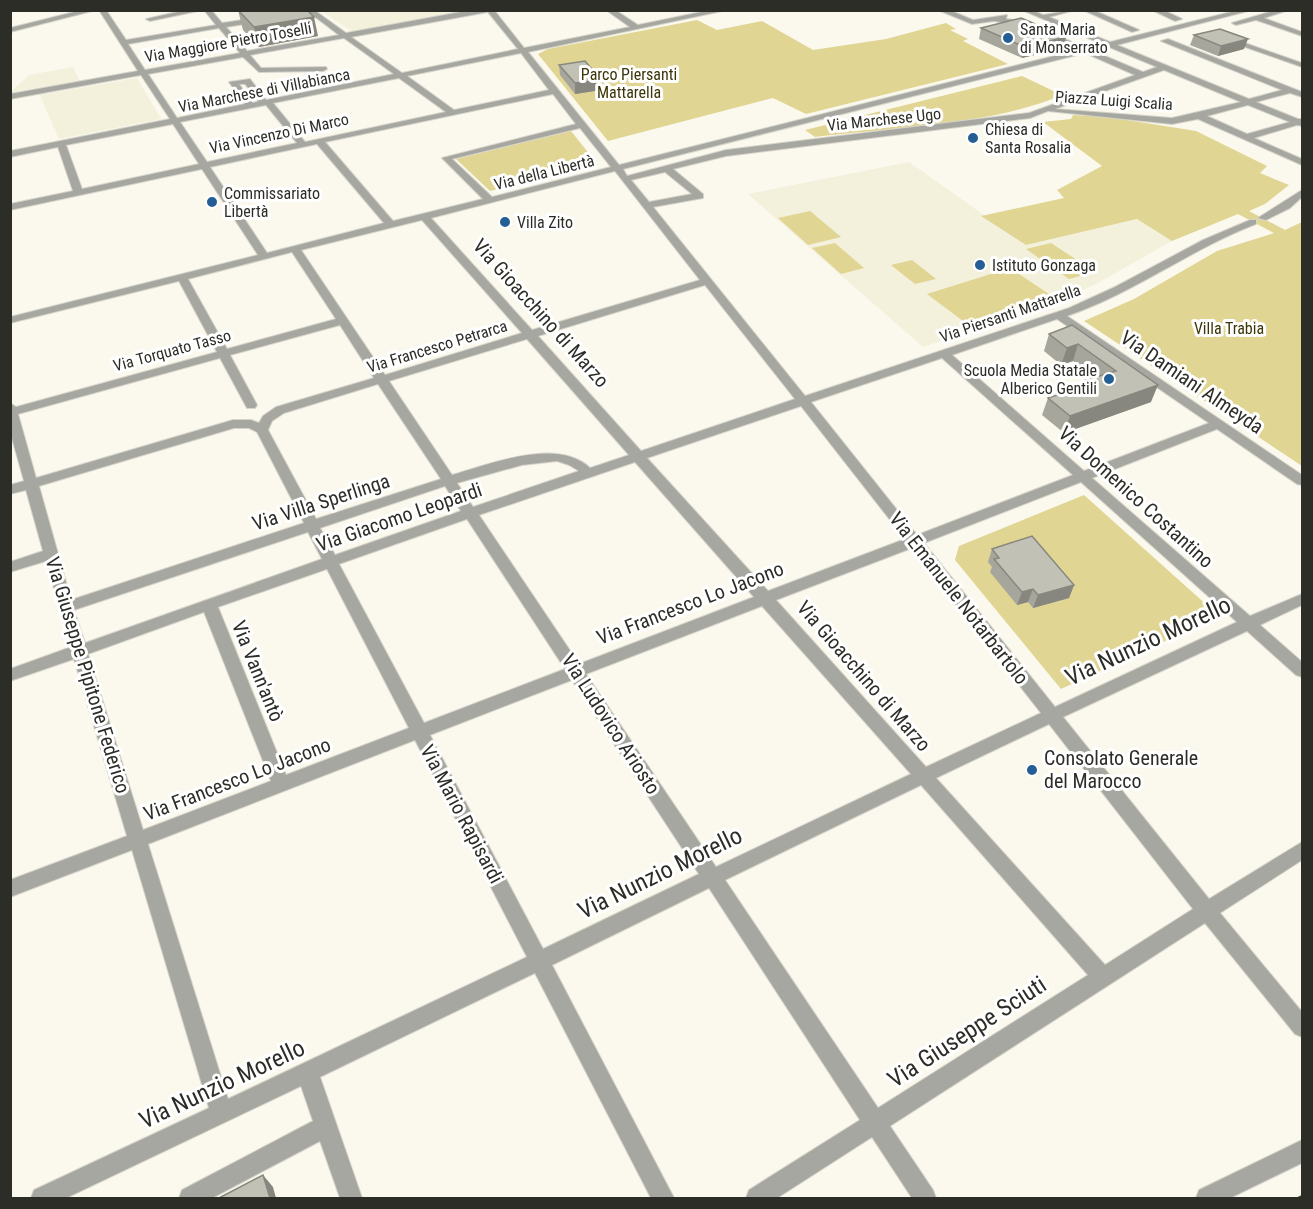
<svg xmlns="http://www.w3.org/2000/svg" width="1313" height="1209" font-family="'Roboto Condensed',sans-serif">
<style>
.built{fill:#f3f0dc}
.green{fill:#e0d593}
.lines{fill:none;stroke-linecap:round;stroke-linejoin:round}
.minor-casing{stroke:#d6d4ca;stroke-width:2}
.minor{fill:#a7a7a1;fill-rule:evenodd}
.tram{stroke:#44433e;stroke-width:2}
.wall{fill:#a7a69c}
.shaded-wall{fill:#88877f}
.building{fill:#c2c1b5;stroke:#88877f;stroke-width:1.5}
.poi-dot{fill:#245e95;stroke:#fff;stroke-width:2}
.labels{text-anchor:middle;stroke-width:6;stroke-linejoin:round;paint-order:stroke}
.far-poi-label{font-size:16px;fill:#2d2d28;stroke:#fff;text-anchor:start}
.far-street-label{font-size:16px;fill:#2d2d28;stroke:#fff}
.far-park-label{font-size:16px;fill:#3c3507;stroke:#fff}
.street-label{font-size:20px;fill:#2d2d28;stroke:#fff}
.poi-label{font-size:20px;fill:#2d2d28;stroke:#fff;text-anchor:start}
.near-street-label{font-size:24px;fill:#2d2d28;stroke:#fff}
</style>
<rect width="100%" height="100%" fill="#fbf9ed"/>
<g class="built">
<polygon points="321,11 470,11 353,32"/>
<polygon points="73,67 80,81 11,92 29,75"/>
<polygon points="137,78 161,119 59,139 40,95"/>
<polygon points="909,162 1026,245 1138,219 1172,241 1096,284 1060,301 923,347 748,194"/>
</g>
<g class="green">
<polygon points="697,20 717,30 762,21 813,50 886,39 946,23 956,29 950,30 968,39 963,41 1008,64 806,114 773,98 608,141 538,54 548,49"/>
<path d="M 1022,76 L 1062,95 C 989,126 894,127 815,137 L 805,130 Z"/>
<polygon points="1073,115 1108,117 1196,131 1267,166 1260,173 1289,185 1265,204 1249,211 1285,230 1302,222 1302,466 1084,321 1134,299 1217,251 1274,233 1238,214 1172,241 1137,219 1026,245 981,216 1064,198 1057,190 1102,166 1043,122 1071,119"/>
<polygon points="571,131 598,165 490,191 456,159"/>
<polygon points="810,211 841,237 808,245 778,218"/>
<polygon points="835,243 864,268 841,274 812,248"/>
<polygon points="1051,243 1095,272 1069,279 1026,249"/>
<polygon points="912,260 936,279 915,284 891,265"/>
<polygon points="1010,268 1052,296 967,324 927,294"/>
<polygon points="1084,495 1219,616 1061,689 955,560 959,546"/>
</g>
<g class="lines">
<g class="minor-casing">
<g id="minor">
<polygon points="82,10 96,10 10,32 10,28"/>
<path d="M 99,10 L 106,10 L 126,40 L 216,25 L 204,10 L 211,10 L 222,23 L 263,17 L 263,21 L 226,27 L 247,51 L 339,35 L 306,10 L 314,10 L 346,33 L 472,10 L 494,10 L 524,48 L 630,27 L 606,10 L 615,10 L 638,25 L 711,10 L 727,10 L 528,52 L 619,165 L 1078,50 L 1017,25 L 994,21 L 972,24 L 938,10 L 949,10 L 973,20 L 1007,15 L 1006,19 L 1022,21 L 1086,48 L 1102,44 L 1022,10 L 1032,10 L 1043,15 L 1075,10 L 1049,17 L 1110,42 L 1239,10 L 1252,10 L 1117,45 L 1249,99 L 1282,90 L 1161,41 L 1168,39 L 1302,92 L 1302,97 L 1290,93 L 1256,102 L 1298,119 L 1302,119 L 1302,126 L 1297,125 L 1254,138 L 1302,159 L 1302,165 L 1198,119 L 1172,124 L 1048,111 L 1030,118 L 726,156 L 673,169 L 703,194 L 703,198 L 653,207 L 805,396 L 1069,308 L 1115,287 L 1203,240 L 1250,220 L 1256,220 L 1256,224 C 1191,249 1134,293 1067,316 L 1302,475 L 1302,485 L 1297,484 L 1217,429 L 1092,478 L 1250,616 L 1302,594 L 1302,605 L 1260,625 L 1302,662 L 1302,677 L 1296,675 L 1247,631 L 1063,717 L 1209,899 L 1302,842 L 1302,860 L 1220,913 L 1302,1012 L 1302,1037 L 1295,1034 L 1205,923 L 890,1126 L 933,1190 L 936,1198 L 912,1198 L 872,1137 L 777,1198 L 746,1198 L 749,1190 L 860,1120 L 709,888 L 552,965 L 674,1198 L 651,1198 L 535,973 L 320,1077 L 362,1198 L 340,1198 L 320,1141 L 212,1198 L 179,1198 L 182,1190 L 313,1121 L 301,1086 L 66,1198 L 31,1198 L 34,1190 L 209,1108 L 132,850 L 10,897 L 10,880 L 127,836 L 74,659 L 10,681 L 10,669 L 71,647 L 46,561 L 10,572 L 10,562 L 43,551 L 26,490 L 10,494 L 10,485 L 24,481 L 10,431 L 10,403 L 16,407 L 217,352 L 179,281 L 10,323 L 10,317 L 258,255 L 202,169 L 10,210 L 10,204 L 73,191 L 58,147 L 10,157 L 10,151 L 170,119 L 141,75 L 10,99 L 10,94 L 138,71 ZM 488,12 L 518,49 L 402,73 L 351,37 ZM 219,28 L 240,53 L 145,70 L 128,44 ZM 344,38 L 394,74 L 266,100 L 250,79 L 229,82 L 245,104 L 177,118 L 148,74 L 243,57 L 259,72 L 323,71 L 327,69 L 326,67 L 261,68 L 250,55 ZM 1109,47 L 1157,67 L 1143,72 L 1093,51 ZM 521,53 L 549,90 L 454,110 L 407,76 ZM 1085,53 L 1135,75 L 1029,113 L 726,150 L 627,176 L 623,169 ZM 1164,70 L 1241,102 L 1172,118 L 1055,109 ZM 399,78 L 446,112 L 305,142 L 273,103 ZM 239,84 L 245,84 L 259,101 L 253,103 ZM 553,94 L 576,124 L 442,158 L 483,199 L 393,221 L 325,142 ZM 266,105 L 297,143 L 207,162 L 180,122 ZM 1248,105 L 1290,122 L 1247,134 L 1207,116 ZM 173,124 L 199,164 L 82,189 L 66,145 ZM 580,128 L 611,167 L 492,197 L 452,159 ZM 317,144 L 384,223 L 267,253 L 210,167 ZM 615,171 L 700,280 L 532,330 L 431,218 ZM 665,172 L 692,194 L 649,202 L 631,180 ZM 422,220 L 522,333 L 385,375 L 301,250 ZM 292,252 L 336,319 L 227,349 L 188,279 ZM 705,285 L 795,399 L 641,451 L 538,336 ZM 1057,319 L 1209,423 L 1084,471 L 952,355 ZM 340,325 L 374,378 L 276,407 L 263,416 L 259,423 L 251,420 L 233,420 L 36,478 L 18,414 L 220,358 L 247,408 L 255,408 L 257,405 L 230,355 ZM 527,339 L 629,455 L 590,468 C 557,437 490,464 452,475 L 389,381 ZM 942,358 L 1073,475 L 917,535 L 811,402 ZM 378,384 L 441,479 L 316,519 L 268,430 L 272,421 L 284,413 ZM 801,406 L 905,539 L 768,591 L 647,458 ZM 234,428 L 249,428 L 257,432 L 304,523 L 71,600 L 39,486 ZM 557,461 L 569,465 L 579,471 L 473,507 L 457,483 L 522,465 ZM 635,462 L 754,597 L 579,664 L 479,515 ZM 1081,482 L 1237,622 L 1055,707 L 924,543 ZM 445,486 L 461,511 L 335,555 L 320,528 ZM 467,519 L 565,669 L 424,723 L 339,564 ZM 308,532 L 322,559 L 85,643 L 74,610 ZM 912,548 L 1041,713 L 926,767 L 776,600 ZM 327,569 L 409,728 L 286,775 L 218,607 ZM 762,606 L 911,774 L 716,867 L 586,674 ZM 204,612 L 271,781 L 143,830 L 88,654 ZM 572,680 L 699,874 L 543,949 L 430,735 ZM 1049,724 L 1193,909 L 1105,965 L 936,778 ZM 415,740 L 527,957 L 228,1099 L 148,844 ZM 921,785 L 1088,975 L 878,1108 L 725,880 Z"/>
<polygon points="186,10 203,10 150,21 146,19"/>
<polygon points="1083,10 1093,10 1139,30 1132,32"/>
<polygon points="1152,10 1163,10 1182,19 1175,21"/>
<polygon points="1276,10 1289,10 1264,18 1302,32 1302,36 1256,20 1236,25 1232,23"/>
<polygon points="1225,36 1302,63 1302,67 1225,40"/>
<polygon points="1302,190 1302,197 1290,208 1266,220 1258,218"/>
<polygon points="1302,1140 1302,1163 1230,1198 1196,1198 1199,1190"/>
</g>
</g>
<use href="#minor" class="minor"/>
<polyline class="tram" points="1298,1198 1302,1196"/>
</g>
<g class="wall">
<polygon points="238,10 318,36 259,47 243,30"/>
<polygon points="981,28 1066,37 1063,48 1022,58 979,39"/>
<polygon points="1194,35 1244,49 1218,56 1190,45"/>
<polygon points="559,65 601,80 601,90 575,94 560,75"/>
<polygon points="1072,325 1151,402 1064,433 1042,415 1048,398 1081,387 1083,381 1095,377 1073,361 1061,365 1044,351 1049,334"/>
<polygon points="992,549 1074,585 1069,598 1033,608 1028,602 1017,605 990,572 992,567 988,562"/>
</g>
<g class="shaded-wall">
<polygon points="314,17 318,36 259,47 254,27"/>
<polygon points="1066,37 1063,48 1022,58 1025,47"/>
<polygon points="1248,39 1244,49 1218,56 1221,46"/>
<polygon points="601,80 601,90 575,94 575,83"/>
<polygon points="1078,344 1073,361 1061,365 1067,348"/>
<polygon points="1158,385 1151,402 1064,433 1070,416"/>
<polygon points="1074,585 1069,598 1033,608 1038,595"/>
<polygon points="1033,589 1028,602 1017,605 1022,592"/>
<polygon points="263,1175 273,1187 276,1198 270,1198"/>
</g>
<g class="building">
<polygon points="238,10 307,10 314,17 254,27"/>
<polygon points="1021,18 1066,37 1025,47 981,28"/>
<polygon points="1220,29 1248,39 1221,46 1194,35"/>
<polygon points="585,61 601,80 575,83 559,65"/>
<polygon points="1072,325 1158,385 1070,416 1048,398 1087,385 1083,381 1116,371 1078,344 1067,348 1049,334"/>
<polygon points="1032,536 1074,585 1038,595 1033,589 1022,592 994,559 999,558 992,549"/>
<polygon points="263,1175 270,1198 219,1198"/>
</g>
<g class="poi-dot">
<circle cx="1008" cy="38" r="6"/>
<circle cx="973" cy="138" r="6"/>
<circle cx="212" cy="202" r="6"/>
<circle cx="505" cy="222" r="6"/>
<circle cx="980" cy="265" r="6"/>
<circle cx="1109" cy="379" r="6"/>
<circle cx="1032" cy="770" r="6"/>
</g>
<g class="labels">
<g class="far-poi-label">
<text x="1020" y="35">Santa Maria<tspan x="1020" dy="18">di Monserrato</tspan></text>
<text x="985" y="135">Chiesa di<tspan x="985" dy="18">Santa Rosalia</tspan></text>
<text x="224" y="199">Commissariato<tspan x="224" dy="18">Libertà</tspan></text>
<text x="517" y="228">Villa Zito</text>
<text x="992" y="271">Istituto Gonzaga</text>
<text x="1097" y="376" text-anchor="end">Scuola Media Statale<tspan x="1097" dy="18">Alberico Gentili</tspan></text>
</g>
<g class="far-street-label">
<text transform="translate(228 42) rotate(-10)" y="6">Via Maggiore Pietro Toselli</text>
<text transform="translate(264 90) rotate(-11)" y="6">Via Marchese di Villabianca</text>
<text transform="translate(1114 100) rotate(4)" y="6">Piazza Luigi Scalia</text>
<text transform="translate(884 119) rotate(-6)" y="6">Via Marchese Ugo</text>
<text transform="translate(279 133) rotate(-12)" y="6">Via Vincenzo Di Marco</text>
<text transform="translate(544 172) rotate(-14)" y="6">Via della Libertà</text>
<text transform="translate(1010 313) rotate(-19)" y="6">Via Piersanti Mattarella</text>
<text transform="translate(437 346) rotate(-17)" y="6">Via Francesco Petrarca</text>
<text transform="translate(172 350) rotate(-15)" y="6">Via Torquato Tasso</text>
</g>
<g class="far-park-label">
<text x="629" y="80">Parco Piersanti<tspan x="629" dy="18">Mattarella</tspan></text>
<text x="1229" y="334">Villa Trabia</text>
</g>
<g class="street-label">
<text transform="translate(541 313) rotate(48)" y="7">Via Gioacchino di Marzo</text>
<text transform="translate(1192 382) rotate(34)" y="7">Via Damiani Almeyda</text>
<text transform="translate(1136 497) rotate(42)" y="7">Via Domenico Costantino</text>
<text transform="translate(321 502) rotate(-18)" y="7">Via Villa Sperlinga</text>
<text transform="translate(399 517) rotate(-19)" y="7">Via Giacomo Leopardi</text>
<text transform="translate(959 598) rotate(52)" y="7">Via Emanuele Notarbartolo</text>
<text transform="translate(690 603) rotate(-21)" y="7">Via Francesco Lo Jacono</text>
<text transform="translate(258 671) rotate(68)" y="7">Via Vann'antò</text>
<text transform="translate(88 675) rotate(73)" y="7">Via Giuseppe Pipitone Federico</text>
<text transform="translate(864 676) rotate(49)" y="7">Via Gioacchino di Marzo</text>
<text transform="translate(611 724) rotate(57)" y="7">Via Ludovico Ariosto</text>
<text transform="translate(237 779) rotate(-21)" y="7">Via Francesco Lo Jacono</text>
<text transform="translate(462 814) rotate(62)" y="7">Via Mario Rapisardi</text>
</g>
<g class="poi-label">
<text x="1044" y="765">Consolato Generale<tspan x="1044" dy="23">del Marocco</tspan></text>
</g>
<g class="near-street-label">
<text transform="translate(1148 641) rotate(-25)" y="8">Via Nunzio Morello</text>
<text transform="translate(660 873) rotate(-26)" y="8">Via Nunzio Morello</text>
<text transform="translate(967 1032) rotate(-33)" y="8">Via Giuseppe Sciuti</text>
<text transform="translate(222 1084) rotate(-25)" y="8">Via Nunzio Morello</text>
</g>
</g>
<rect width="1313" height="1209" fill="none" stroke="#2d2d28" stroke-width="24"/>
</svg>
